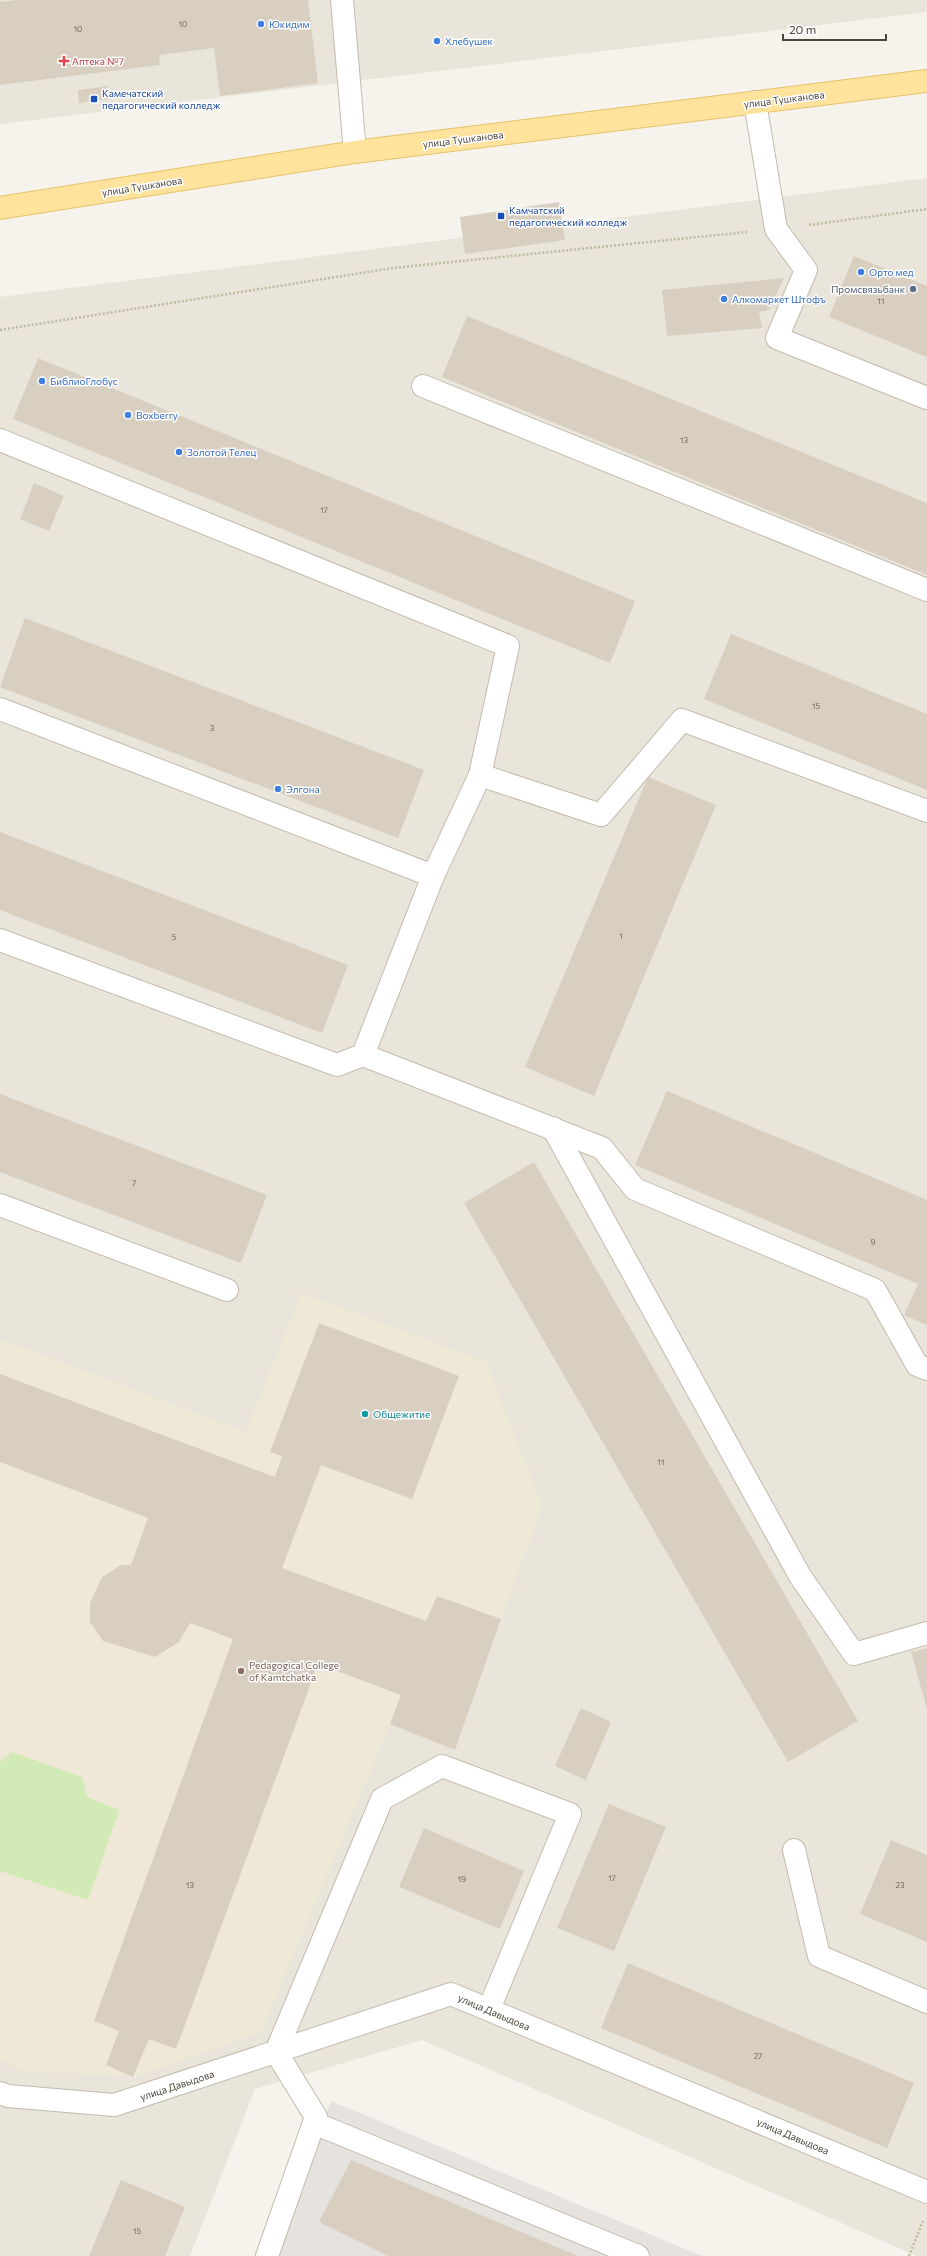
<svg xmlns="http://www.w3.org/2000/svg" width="927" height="2256" font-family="Commissioner,sans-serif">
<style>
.residential{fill:#eae5da}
.industrial{fill:#e6e2dd}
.education{fill:#efe8d6}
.green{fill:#d2eab5}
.building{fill:#d8cfc1}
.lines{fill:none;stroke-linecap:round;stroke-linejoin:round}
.minor-casing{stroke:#c2bbae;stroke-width:24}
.major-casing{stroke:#e6c16a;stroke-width:24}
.path{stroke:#c4b79f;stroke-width:2.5;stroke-dasharray:2 2;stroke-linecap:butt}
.minor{stroke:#fff;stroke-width:22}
.major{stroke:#ffe39c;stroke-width:22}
.shop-dot{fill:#3f7fe0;stroke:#fff;stroke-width:1.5}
.health-dot{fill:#e0444e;stroke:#fff;stroke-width:1.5}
.transit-dot{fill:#1a4fb4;stroke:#fff;stroke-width:1.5}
.service-dot{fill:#5c6f8a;stroke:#fff;stroke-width:1.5}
.culture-dot{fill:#0f9aa8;stroke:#fff;stroke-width:1.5}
.education-dot{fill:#8d6e63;stroke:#fff;stroke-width:1.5}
.labels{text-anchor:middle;stroke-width:3;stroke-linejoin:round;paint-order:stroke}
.number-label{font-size:8px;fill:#6e675b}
.shop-label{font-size:10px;fill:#366cbe;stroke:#fff;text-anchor:start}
.health-label{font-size:10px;fill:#be3a42;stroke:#fff;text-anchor:start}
.transit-label{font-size:10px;fill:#164399;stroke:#fff;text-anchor:start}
.street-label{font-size:10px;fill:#4b4439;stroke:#fff}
.service-label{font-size:10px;fill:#4e5e75;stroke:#fff;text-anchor:end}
.culture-label{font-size:10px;fill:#0d838f;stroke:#fff;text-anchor:start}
.education-label{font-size:10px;fill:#785e54;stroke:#fff;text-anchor:start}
</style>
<rect width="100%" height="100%" fill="#f6f3ec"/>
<g class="residential">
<polygon points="0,0 927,0 927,12 0,124"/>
<polygon points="927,178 927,2256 917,2256 422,2040 255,2089 190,2256 0,2256 0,297"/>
</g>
<polygon class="industrial" points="331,2101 702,2256 267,2256"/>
<polygon class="education" points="302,1293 486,1362 542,1505 455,1750 390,1724 261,2032 133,2077 18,2070 0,2059 0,1339 246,1432"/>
<polygon class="green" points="12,1752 82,1777 87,1797 119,1810 88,1900 0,1871 0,1762"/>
<g class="building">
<polygon points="16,0 308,0 318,83 220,96 214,48 159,55 160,65 0,85 0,2"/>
<polygon points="107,86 108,99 79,103 78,90"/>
<polygon points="559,202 565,240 465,254 460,217"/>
<polygon points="854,256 927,286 927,357 829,317"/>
<polygon points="784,278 769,310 759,312 762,328 667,336 662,290"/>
<polygon points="467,316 927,503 927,575 442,377"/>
<polygon points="38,358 635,601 610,663 13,419"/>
<polygon points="34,483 64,496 49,531 20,519"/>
<polygon points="25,618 424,770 398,838 0,687"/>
<polygon points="731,634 927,714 927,790 704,699"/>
<polygon points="648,777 716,805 594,1096 525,1067"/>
<polygon points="0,832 348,965 322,1033 0,910"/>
<polygon points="667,1091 927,1200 927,1325 904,1315 918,1284 635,1165"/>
<polygon points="0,1094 267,1195 241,1263 0,1172"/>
<polygon points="534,1162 858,1721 788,1762 464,1203"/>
<polygon points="319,1323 459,1376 412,1499 321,1465 282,1568 426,1621 437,1596 501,1619 455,1750 390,1724 401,1695 318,1664 176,2049 149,2039 133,2077 106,2065 119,2031 94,2021 233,1639 190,1623 179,1642 155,1657 103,1641 90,1622 90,1603 102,1577 121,1565 131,1565 148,1518 0,1462 0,1374 275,1477 282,1456 270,1452"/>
<polygon points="927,1648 927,1709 911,1652"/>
<polygon points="581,1708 611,1722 586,1780 555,1766"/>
<polygon points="609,1804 666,1827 614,1951 557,1928"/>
<polygon points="424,1828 524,1871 500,1929 399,1887"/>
<polygon points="891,1840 927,1855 927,1942 860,1914"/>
<polygon points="628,1963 914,2083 887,2148 601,2028"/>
<polygon points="351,2160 578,2256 388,2256 319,2222"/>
<polygon points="121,2180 185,2207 165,2256 89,2256"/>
</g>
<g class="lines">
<g class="minor-casing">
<g id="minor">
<polyline points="342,0 355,152"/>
<polyline points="755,102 776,229 806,270 777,338 927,398"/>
<polyline points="423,386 927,590"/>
<polyline points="0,440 508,646 480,775 433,876 363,1055 337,1065 0,940"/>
<polyline points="0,709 433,876"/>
<polyline points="480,775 601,815 682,720 927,811"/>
<polyline points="363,1055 602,1148 635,1189 875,1290 917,1365 927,1369"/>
<polyline points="553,1128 800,1576 854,1654 927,1633"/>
<polyline points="0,1205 227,1290"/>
<polyline points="794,1850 819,1956 927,2002"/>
<polyline points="0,2093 8,2096 114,2105 451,1994 927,2192"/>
<polyline points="314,2123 638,2256"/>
<polyline points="267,2256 316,2117 276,2052 382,1799 442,1766 570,1814 489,2009"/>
</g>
</g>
<g class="major-casing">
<polyline id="major" points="0,208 355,152 927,81"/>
</g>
<g class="path">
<polyline points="809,225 927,209"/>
<polyline points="0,330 393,268 747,232"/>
<polyline points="909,2256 923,2221"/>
</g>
<use href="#minor" class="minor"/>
<use href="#major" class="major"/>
</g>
<g class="shop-dot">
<circle cx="261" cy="24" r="4"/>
<circle cx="437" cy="41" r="4"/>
<circle cx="861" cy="272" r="4"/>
<circle cx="724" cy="299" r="4"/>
<circle cx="42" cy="381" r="4"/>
<circle cx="128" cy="415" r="4"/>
<circle cx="179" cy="452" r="4"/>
<circle cx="278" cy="789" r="4"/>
</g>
<path class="health-dot" d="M62 55h4v4h4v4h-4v4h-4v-4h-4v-4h4z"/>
<g class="transit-dot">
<rect x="90" y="95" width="8" height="8" rx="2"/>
<rect x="497" y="212" width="8" height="8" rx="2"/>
</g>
<circle class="service-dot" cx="913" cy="289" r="4"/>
<circle class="culture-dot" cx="365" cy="1414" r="4"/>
<circle class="education-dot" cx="241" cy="1671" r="4"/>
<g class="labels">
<g class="number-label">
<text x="183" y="27">10</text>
<text x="78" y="32">10</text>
<text x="881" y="304">11</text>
<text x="684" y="443">13</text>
<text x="324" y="513">17</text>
<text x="816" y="709">15</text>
<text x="212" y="731">3</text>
<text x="621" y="939">1</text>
<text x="174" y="940">5</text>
<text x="134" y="1186">7</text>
<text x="873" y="1245">9</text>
<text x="661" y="1465">11</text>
<text x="612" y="1881">17</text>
<text x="462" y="1882">19</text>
<text x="190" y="1888">13</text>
<text x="900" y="1888">23</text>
<text x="758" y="2059">27</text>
<text x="137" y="2234">15</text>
</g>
<g class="shop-label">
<text x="269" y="28">Юкидим</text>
<text x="445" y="45">Хлебушек</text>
<text x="869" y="276">Орто мед</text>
<text x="732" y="303">Алкомаркет Штофъ</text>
<text x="50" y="385">БиблиоГлобус</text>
<text x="136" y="419">Boxberry</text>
<text x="187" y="456">Золотой Телец</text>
<text x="286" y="793">Элгона</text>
</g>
<g class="health-label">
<text x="72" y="65">Аптека №7</text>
</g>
<g class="transit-label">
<text x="102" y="97">Камечатский<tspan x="102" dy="12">педагогический колледж</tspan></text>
<text x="509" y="214">Камчатский<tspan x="509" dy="12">педагогический колледж</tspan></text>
</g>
<g class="street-label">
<text transform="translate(784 99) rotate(-7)" y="4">улица Тушканова</text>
<text transform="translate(463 139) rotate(-7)" y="4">улица Тушканова</text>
<text transform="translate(142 186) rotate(-9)" y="4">улица Тушканова</text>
<text transform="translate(494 2012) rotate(23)" y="4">улица Давыдова</text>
<text transform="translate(177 2085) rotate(-18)" y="4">улица Давыдова</text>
<text transform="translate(793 2136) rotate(23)" y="4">улица Давыдова</text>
</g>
<g class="service-label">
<text x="905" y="293">Промсвязьбанк</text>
</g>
<g class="culture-label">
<text x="373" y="1418">Общежитие</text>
</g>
<g class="education-label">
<text x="249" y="1669">Pedagogical College<tspan x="249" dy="12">of Kamtchatka</tspan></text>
</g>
</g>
<path d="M783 34v6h103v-6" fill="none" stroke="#4b4439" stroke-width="2"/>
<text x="789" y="34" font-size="12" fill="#4b4439" stroke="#ffffff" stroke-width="3" paint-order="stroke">20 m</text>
</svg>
